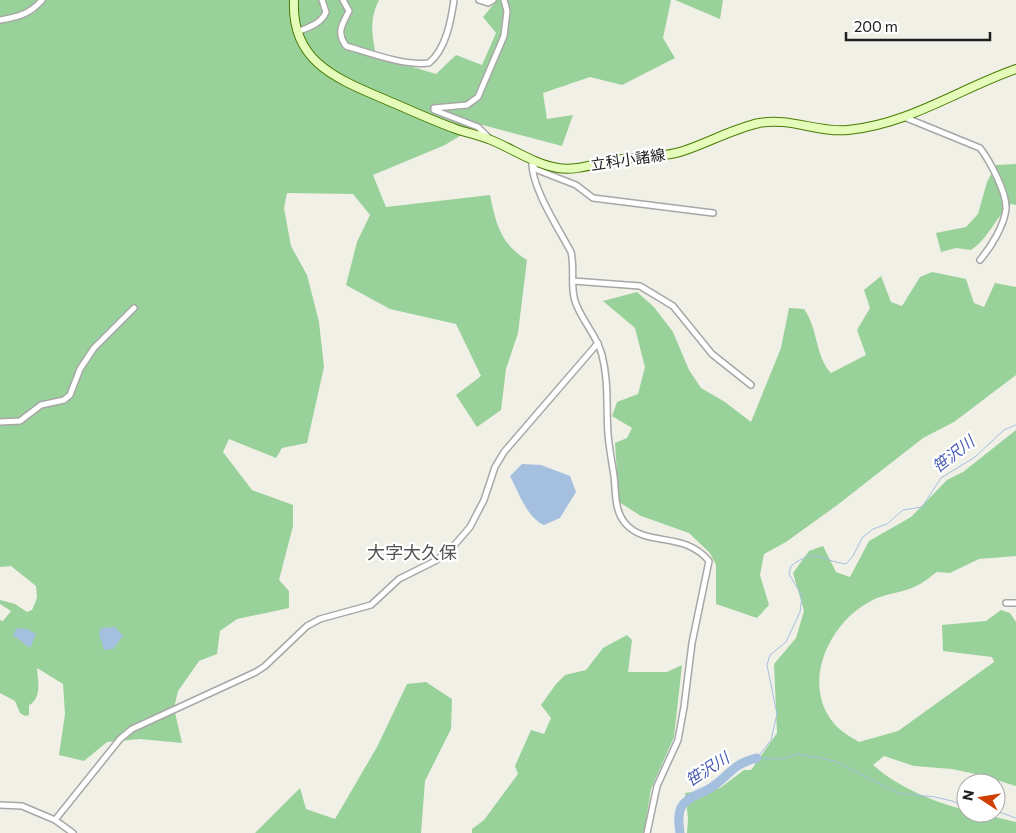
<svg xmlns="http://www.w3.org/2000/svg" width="1016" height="833" font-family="Commissioner,'Noto Sans JP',sans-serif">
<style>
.forest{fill:#99d19a}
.water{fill:#a5c0df}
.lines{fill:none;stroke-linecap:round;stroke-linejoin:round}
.stream{stroke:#a5c0df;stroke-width:1}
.river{stroke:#a5c0df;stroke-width:9}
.street-casing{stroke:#a7a7a7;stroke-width:8}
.secondary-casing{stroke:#497b02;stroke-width:10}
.street{stroke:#fff;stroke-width:5}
.secondary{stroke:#e4fbb9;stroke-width:8}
.labels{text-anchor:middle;stroke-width:4.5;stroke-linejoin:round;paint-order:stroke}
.street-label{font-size:15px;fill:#202020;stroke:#fff}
.water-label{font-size:16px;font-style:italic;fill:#495db3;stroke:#fff}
.quarter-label{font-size:18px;fill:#535353;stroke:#fff}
</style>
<rect width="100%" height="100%" fill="#f0f0e6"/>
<g class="forest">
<path d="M 0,0 L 379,0 C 369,20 372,35 376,56 L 436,74 L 456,55 L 482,65 L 496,33 L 483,17 L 497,0 L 671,0 L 663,38 L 675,58 L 622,85 L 590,77 L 543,93 L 547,119 L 573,115 L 562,146 L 479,124 L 445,145 L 373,175 L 386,207 L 490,195 C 496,225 501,244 527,260 L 518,333 L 506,369 L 501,410 L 477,427 L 456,395 L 481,376 L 456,324 L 390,309 L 346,285 L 357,242 L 370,215 L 353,194 L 287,193 L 284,208 L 291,246 L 307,275 L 319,322 L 324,367 L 307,443 L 282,448 L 276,458 L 229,439 L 223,452 L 252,490 L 293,505 L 293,526 L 279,580 L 289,591 L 289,608 L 237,619 L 220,631 L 217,654 L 199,661 L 178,691 L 174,708 L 182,743 L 140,739 L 107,742 L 84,761 L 59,755 L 65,714 L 63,684 L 37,668 C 38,681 42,698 29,705 L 29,715 L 25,716 L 20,713 L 15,701 L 0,693 L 0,620 L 3,621 L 11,611 L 0,604 L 0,600 L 15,604 L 27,612 L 32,610 L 37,598 L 36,586 L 11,566 L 0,567 Z"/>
<polygon points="675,0 723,0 720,19"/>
<path d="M 1016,164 L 1016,205 L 1011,204 C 995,218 989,238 971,250 L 956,248 L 941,252 L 936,233 L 966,227 L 978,214 L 987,182 L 996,165 Z"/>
<path d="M 932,272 L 966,279 L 974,303 L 984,307 L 995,283 L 1016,287 L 1016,375 L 954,422 L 923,438 L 836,506 L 786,542 L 764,554 L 760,575 L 769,605 L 757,618 L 716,604 L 716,565 L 710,553 L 689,533 L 641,516 L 619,502 L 615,443 L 627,438 L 632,428 L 612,416 L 617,402 L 638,394 L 645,367 L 635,328 L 603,301 L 637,292 L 654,307 L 673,332 L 689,370 L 701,388 L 725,402 L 751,422 L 781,348 L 789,308 L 804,309 C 818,328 815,356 831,373 L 866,355 L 857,330 L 870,308 L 864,290 L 881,276 L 891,302 L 902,306 L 920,277 Z"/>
<path d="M 1016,430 L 1016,556 L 979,559 L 950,573 L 937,572 C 931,576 925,582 918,585 C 904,593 885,593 871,601 C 833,620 804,675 828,715 C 835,728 847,735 859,742 L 898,731 L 994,662 L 992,657 L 943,651 L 942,625 L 986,621 L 1001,610 L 1010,613 L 1016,622 L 1016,786 L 980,775 L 952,769 L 914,766 L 884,756 L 873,765 C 898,787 933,802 966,810 L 966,813 L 978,813 L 1016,822 L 1016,833 L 687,833 L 688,818 L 685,793 L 720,788 L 744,770 L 751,770 L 777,733 L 774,664 L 796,638 L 804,611 L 793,573 L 809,551 L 823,546 L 836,572 L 850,577 L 869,541 L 911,517 L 947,480 L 963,472 Z"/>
<polygon points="627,635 632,640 628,672 667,672 682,665 674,737 651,789 644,833 472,833 472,829 484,820 518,774 515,766 531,730 544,734 551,718 541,705 556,684 565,675 586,670 603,648"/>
<polygon points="426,682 452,699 451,729 425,781 421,833 255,833 300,788 306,809 335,819 377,747 407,684"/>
</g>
<g class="water">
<path d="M 522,464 L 541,465 L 570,476 L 576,492 L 560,518 L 544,525 C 527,518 518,491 510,476 Z"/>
<polygon points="115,627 123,636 113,649 104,650 99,634 101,628"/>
<polygon points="17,628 27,629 36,634 30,648 13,635"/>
</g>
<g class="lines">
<g class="stream">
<path d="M 757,758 L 771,740 L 777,714 L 767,665 L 770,655 L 786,642 L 800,612 L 802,596 L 789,574 L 791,566 C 817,546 820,561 846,564 L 853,556 L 862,538 L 873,529 L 887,524 L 903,510 L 922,507 L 941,478 L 975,457 L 1004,430 L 1016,425"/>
<polyline points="758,758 782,759 798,754 835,761 898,793 935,797 952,801 966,807"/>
<polyline points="996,811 1016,818"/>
</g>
<path class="river" d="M 680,833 C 679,825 677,814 682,806 C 688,796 702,794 712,787 C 730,775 732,764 757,758"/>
<g class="street-casing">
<g id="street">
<path d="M 343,0 L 349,11 C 342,25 336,32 346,46 C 370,53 404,66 429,63 C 446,49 451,21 454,0"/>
<polyline points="479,0 488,3 493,0"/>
<path d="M 0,20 C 18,17 30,14 42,0"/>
<path d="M 297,32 C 309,27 321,24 326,12 L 322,0"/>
<path d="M 904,117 L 980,148 C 990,161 1007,193 1006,209 C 1004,226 991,247 980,260"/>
<polyline points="488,137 478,127 434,110 434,108 467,105 478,97 504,36 507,11 504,0"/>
<path d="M 532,160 C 530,186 559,229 571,252 C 575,269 570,285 575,301 C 581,320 597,335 602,355 C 609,382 606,407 608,434 C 609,448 612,462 614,476 C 616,492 614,510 625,523 C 646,548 683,530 709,561 L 692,643 L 684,707 L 678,740 L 657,786 L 647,833"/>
<polyline points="533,163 535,169 576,185 593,198 713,213"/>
<polyline points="573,281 640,286 673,306 712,354 751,385"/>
<polyline points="0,422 20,421 41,405 64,400 70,395 80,369 94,348 134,308"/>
<polyline points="1006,603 1016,603"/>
<polyline points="0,805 22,806 55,820 120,739 132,729 256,672 265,666 307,626 320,619 371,605 399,579 435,561 451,549 470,527 484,500 495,467 504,452 598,343"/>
<polyline points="55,820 73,833"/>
</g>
</g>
<g class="secondary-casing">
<path id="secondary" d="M 294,0 C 291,61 335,78 384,99 C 408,109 431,120 456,129 C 467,133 479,135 491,140 C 513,149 534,164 558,168 C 575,171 594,164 610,161 C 634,156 659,159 683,151 C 708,143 732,129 759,123 C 790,117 818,133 848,130 C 909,124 959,89 1016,69"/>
</g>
<use href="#street" class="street"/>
<use href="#secondary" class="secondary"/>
</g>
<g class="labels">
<g class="street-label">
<text transform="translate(628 160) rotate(-8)" y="5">立科小諸線</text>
</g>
<g class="water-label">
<text transform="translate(953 454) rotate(-38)" y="6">笹沢川</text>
<text transform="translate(707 769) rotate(-33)" y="6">笹沢川</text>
</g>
<g class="quarter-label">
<text x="412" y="559">大字大久保</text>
</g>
</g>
<g transform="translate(981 798) rotate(282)"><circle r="24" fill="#ffffff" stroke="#a6a6a6"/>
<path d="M0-4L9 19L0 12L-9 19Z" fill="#cf4000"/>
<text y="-8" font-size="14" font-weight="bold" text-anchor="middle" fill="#202020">N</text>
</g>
<path d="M846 32v8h144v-8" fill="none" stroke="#202020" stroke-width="2.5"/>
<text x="854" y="32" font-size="15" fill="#202020" stroke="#ffffff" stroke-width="4" paint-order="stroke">200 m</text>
</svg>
